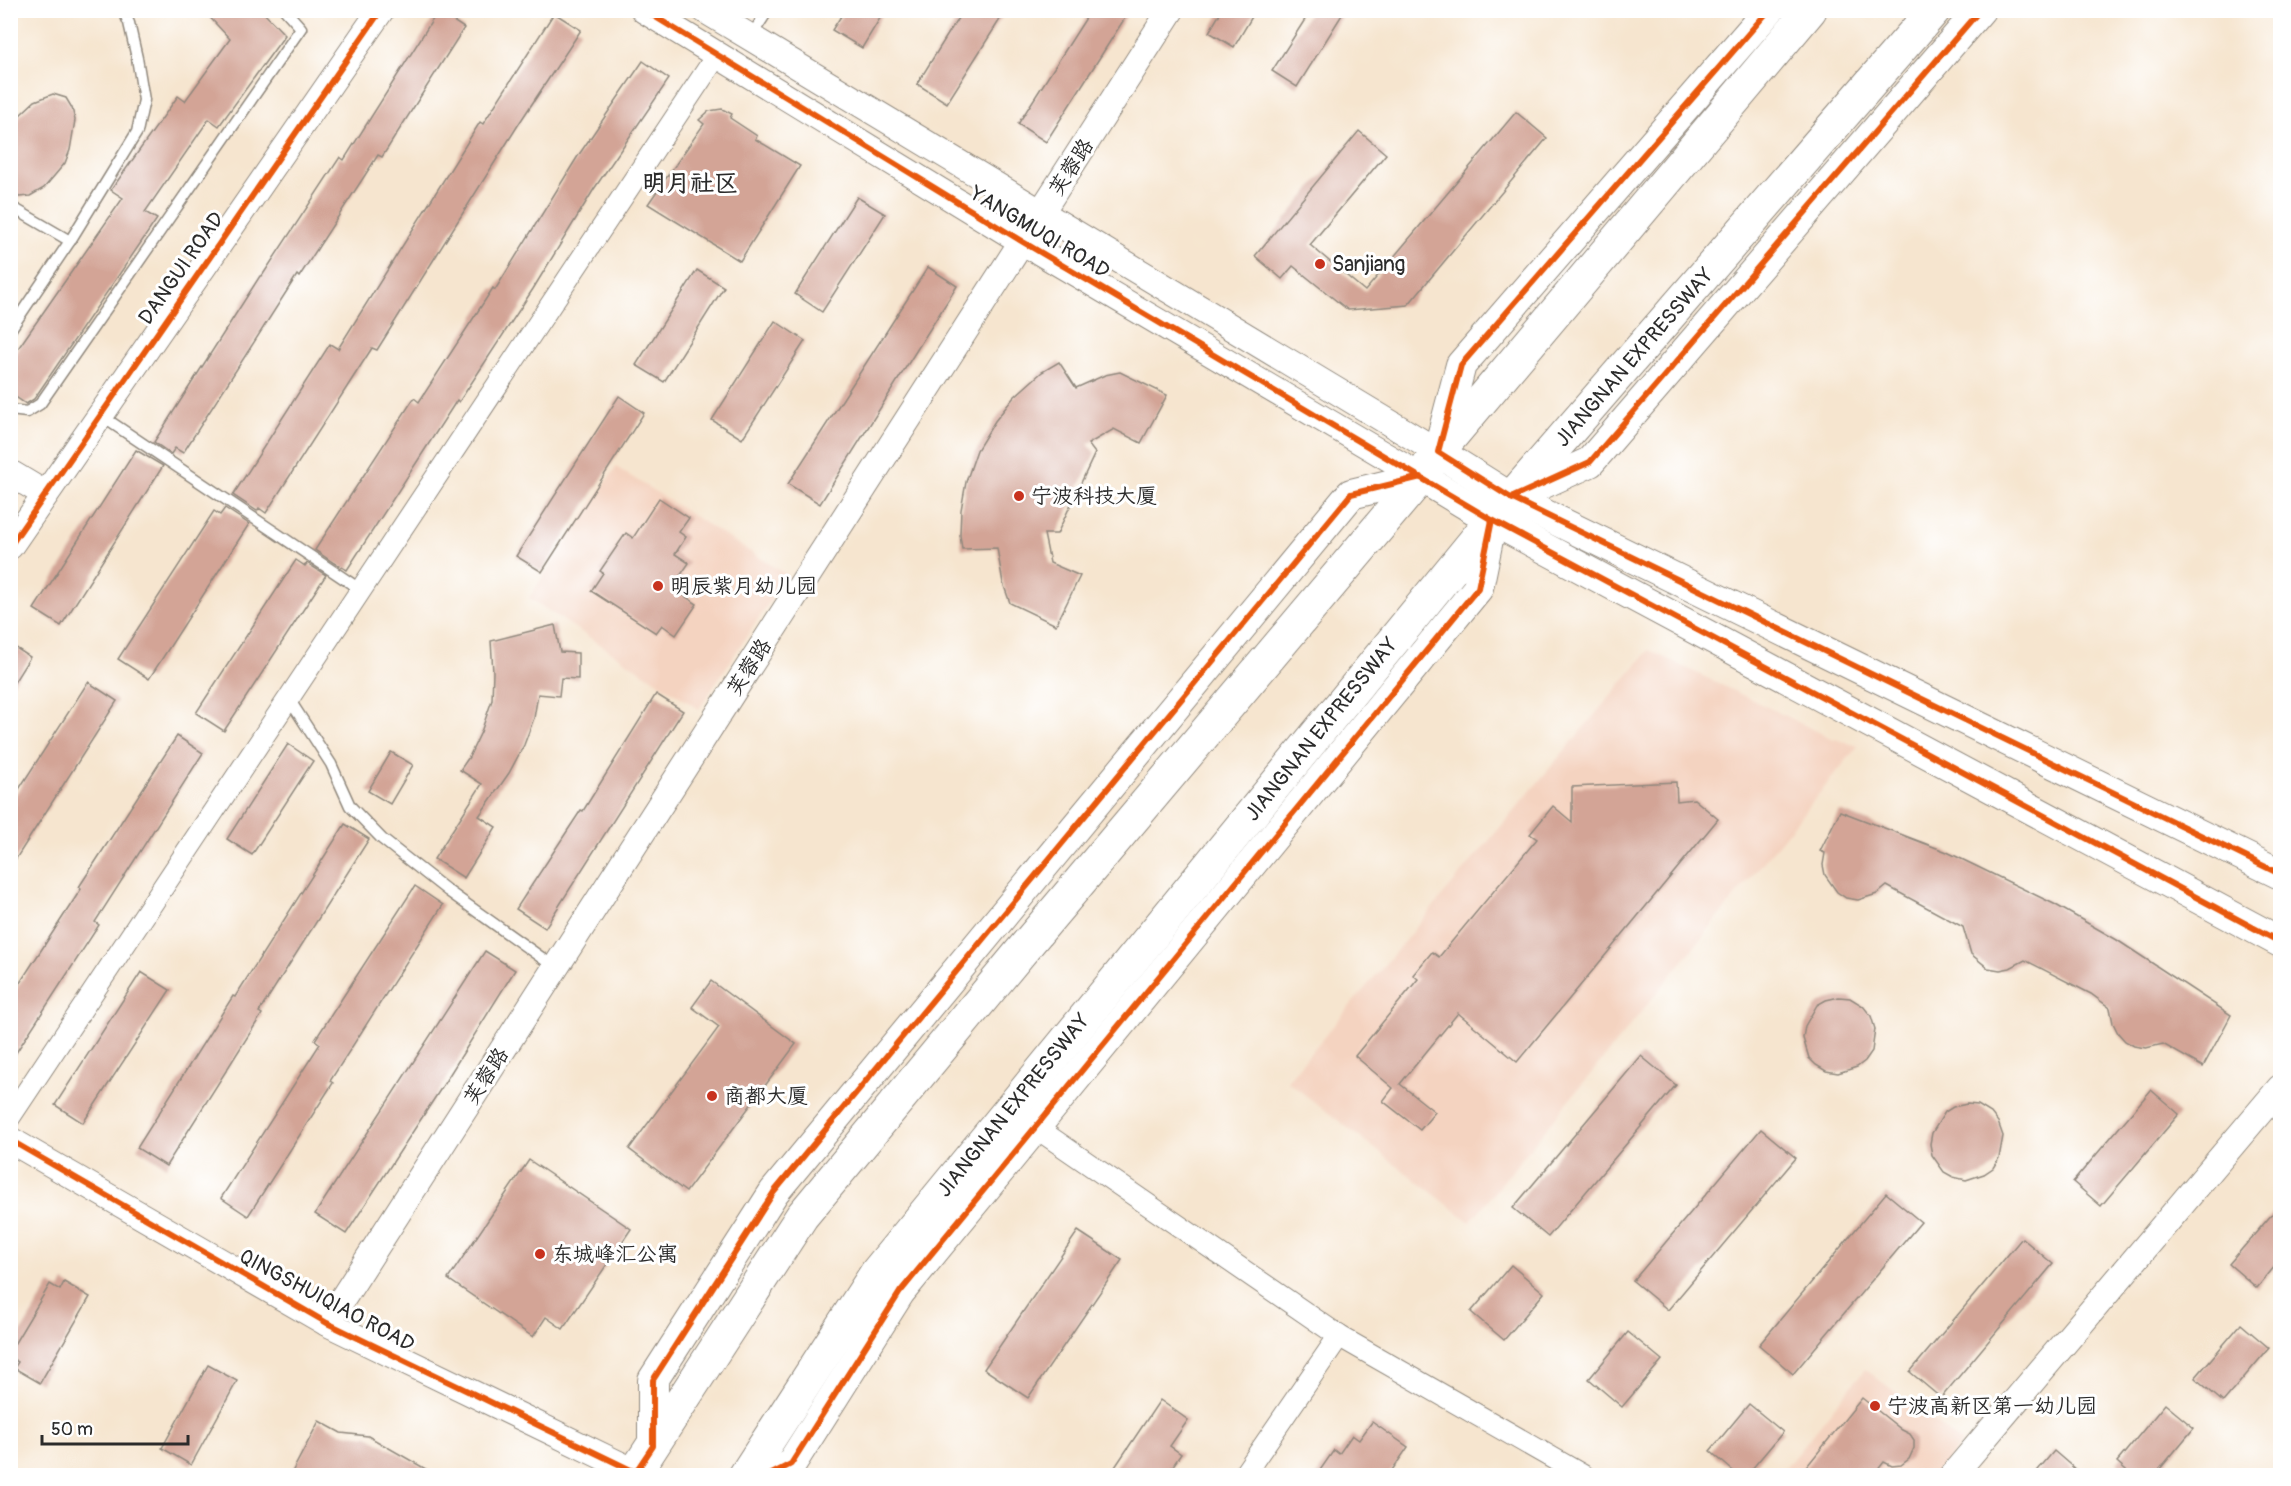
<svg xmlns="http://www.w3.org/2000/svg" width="2291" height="1486" font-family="Pangolin,'LXGW WenKai TC',sans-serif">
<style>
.built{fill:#f4d3c0}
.building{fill:#d3a496}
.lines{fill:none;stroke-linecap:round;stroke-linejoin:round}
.service-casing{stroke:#90887d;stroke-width:13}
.minor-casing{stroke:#90887d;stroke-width:23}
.tertiary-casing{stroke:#90887d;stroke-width:28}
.secondary-casing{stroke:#90887d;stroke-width:32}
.primary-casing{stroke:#90887d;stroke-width:35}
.service{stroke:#fff;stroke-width:10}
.minor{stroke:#fff;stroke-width:21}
.tertiary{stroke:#fff;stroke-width:26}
.secondary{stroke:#fff;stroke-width:30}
.primary{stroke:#fff;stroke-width:33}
.cycleway-casing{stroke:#fff;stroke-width:10}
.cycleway{stroke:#e8590c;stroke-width:6}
.poi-dot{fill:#c8321e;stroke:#fff;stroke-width:2}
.labels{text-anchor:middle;stroke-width:6;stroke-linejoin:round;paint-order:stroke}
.street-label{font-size:21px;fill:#2b2b2b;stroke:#fff}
.poi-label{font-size:21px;fill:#2b2b2b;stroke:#fff;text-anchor:start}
.quarter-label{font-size:24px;font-weight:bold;fill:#2b2b2b;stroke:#fff}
</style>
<rect width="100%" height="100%" fill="#fff"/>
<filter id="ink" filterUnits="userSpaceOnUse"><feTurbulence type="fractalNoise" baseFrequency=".0167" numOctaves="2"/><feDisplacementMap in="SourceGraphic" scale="12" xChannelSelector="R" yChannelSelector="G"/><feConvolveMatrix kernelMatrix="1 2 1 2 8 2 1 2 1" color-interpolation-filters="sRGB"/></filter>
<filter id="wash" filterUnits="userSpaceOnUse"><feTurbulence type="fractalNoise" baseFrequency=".008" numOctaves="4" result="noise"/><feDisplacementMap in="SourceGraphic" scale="24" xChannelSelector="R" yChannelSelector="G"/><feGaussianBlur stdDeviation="1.35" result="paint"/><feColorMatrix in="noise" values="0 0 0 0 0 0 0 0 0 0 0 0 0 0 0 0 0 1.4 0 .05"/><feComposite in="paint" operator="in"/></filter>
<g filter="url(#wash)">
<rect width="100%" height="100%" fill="#f6e5cf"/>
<g class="built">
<polygon points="616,467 787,575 699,709 529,598"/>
<polygon points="1649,650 1831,738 1858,746 1470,1222 1287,1081"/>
<polygon points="1865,1369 1962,1443 1935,1475 1779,1476"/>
</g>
<g id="blocks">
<g class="building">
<polygon points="203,10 261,10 285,35 219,126 209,119 145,212 157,219 34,399 26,404 10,393 10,360 123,198 111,190 178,96 185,101 230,39"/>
<polygon points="845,10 885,10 862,48 832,30"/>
<polygon points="963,10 1006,10 947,103 917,84"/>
<polygon points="1091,10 1130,10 1046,142 1018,124"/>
<polygon points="1222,10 1256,10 1234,47 1209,32"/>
<polygon points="1311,10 1345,10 1297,87 1272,71"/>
<polygon points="438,11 464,28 382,157 378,155 299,277 297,275 183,453 175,448 171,454 154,442 260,276 262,276 340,157 344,160"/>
<polygon points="554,13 581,30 520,122 377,350 372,348 266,513 259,508 257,511 233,495 330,344 338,349 480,122 483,124"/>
<polygon points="643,61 669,79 594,189 533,289 459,402 457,400 347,570 334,563 315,550 414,398 419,402 493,288 495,290 578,156"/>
<polygon points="53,94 66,98 72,108 75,120 70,150 65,163 44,188 30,196 19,197 10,193 10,131 20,115 35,101"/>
<polygon points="722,109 732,114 730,118 757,136 755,139 800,166 740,261 648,204 704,124 699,120 709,111"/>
<polygon points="1516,112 1547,138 1408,305 1348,310 1293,266 1282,279 1255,256 1359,131 1386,154 1310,245 1365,291"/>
<polygon points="857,197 885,214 822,312 795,294"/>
<polygon points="928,267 957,286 820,504 788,484"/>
<polygon points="697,270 724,287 664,382 636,365"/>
<polygon points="775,321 805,341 742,439 712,420"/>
<polygon points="1059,362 1076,388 1105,375 1120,372 1167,395 1141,443 1114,429 1088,444 1095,453 1057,534 1044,534 1050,563 1080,576 1056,625 1010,603 1003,583 997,548 962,549 960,535 961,510 966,482 977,450 995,421 1014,397 1042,372"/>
<polygon points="619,396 644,413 542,572 516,556"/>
<polygon points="136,450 163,466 61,626 34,609"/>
<polygon points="659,498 689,518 679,532 686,537 675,554 689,563 680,576 688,581 680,593 697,604 676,635 662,625 656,633 591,591 603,573 600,571 626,533 633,538"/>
<polygon points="225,508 249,524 149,679 118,659 214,511 220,515"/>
<polygon points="296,560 305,566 307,563 326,575 224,731 196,713"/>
<polygon points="555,625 560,652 578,653 578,679 561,678 559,696 538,694 534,718 524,745 509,773 479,816 496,827 464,878 434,859 482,784 460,770 469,757 481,732 492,700 493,672 491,641"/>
<polygon points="10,644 30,657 10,689"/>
<polygon points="88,682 117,701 10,868 10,803"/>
<polygon points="656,694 683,711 545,928 516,909 581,810 583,811"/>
<polygon points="177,736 203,753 95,922 99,925 10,1062 10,998 81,889 79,887"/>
<polygon points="288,744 313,761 252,855 227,839"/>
<polygon points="391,752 413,765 390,804 368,791"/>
<polygon points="1676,782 1677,801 1694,799 1718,819 1517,1062 1458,1013 1400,1084 1435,1112 1420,1130 1383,1101 1393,1088 1355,1056 1418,979 1413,975 1432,952 1439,957 1537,839 1530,834 1553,806 1572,822 1572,787"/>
<polygon points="1840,811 1947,852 2054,904 2117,940 2231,1015 2203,1067 2163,1044 2146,1048 2134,1046 2125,1041 2118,1033 2113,1023 2110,1008 2091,994 2025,960 2010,968 2000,970 1988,968 1971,954 1963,927 1887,886 1877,894 1858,900 1846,898 1837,892 1825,875 1823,865 1825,853 1820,851"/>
<polygon points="345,824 369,839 259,1012 262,1014 166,1166 137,1148 233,996 235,997"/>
<polygon points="415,886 443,905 330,1081 333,1083 248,1216 221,1198 320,1044 315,1040"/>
<polygon points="485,951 515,970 440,1090 346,1234 315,1214"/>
<polygon points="141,972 170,990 83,1123 55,1105"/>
<polygon points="711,981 796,1044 686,1192 629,1149 719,1027 692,1007"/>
<polygon points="1839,997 1850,998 1863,1006 1871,1016 1875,1029 1872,1051 1865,1061 1857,1067 1838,1073 1826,1071 1816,1065 1809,1058 1803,1038 1805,1026 1817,1005 1826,1000"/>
<polygon points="1641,1056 1676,1085 1548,1237 1513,1208"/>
<polygon points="2151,1090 2179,1114 2101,1206 2073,1182"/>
<polygon points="1967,1104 1978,1105 1991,1113 1998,1122 2003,1136 1999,1158 1993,1168 1984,1174 1966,1180 1953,1177 1944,1172 1932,1155 1930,1144 1932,1133 1945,1112 1953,1107"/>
<polygon points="1761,1129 1796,1158 1668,1310 1633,1281"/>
<polygon points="529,1160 631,1229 563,1329 546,1317 533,1337 448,1279"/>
<polygon points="1886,1193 1921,1222 1793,1374 1759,1345"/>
<polygon points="2280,1205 2280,1260 2257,1288 2229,1264"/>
<polygon points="1078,1231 1122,1260 1028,1398 984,1369"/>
<polygon points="2022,1238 2053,1264 1941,1398 1910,1372"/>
<polygon points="1511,1265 1544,1293 1504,1340 1471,1312"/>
<polygon points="64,1282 90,1297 40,1383 14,1368 18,1362 10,1357 10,1351 50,1284 60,1290"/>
<polygon points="2241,1324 2269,1348 2223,1402 2195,1378"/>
<polygon points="1628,1332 1662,1360 1622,1407 1589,1379"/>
<polygon points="208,1365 237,1381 191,1465 162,1448"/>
<polygon points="1862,1398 1902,1430 1910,1434 1914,1440 1914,1448 1909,1459 1901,1465 1892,1466 1884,1462 1873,1476 1799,1476"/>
<polygon points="1160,1400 1188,1420 1170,1446 1181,1454 1166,1476 1109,1476"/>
<polygon points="1749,1404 1783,1432 1746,1476 1739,1476 1710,1451"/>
<polygon points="2165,1404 2194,1428 2154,1476 2133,1476 2117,1462"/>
<polygon points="319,1421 341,1433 368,1436 438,1476 290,1476"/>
<polygon points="1372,1422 1408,1447 1388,1476 1316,1476 1334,1450 1339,1454 1352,1435 1359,1440"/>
<polygon points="2054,1451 2083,1476 2033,1476"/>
</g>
</g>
</g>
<g filter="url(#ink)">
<use href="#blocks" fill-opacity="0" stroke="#90887d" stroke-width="1.5"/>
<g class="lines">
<g class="service-casing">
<g id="service">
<polyline points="750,38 768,10"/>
<polyline points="10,206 70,241"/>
<polyline points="10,330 70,241 137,132 144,100 137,58 129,23 123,10"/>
<polyline points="10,410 27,412 40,404 301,28 285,10"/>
<polyline points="100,415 361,590"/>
<polyline points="289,699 331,764 350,806 382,839 448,891 556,968"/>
</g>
</g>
<g class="minor-casing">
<g id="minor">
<polyline points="10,1117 717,55"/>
<polyline points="1035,1127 1339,1336 1584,1476"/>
<polyline points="1243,1476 1339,1336"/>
</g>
</g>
<g class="tertiary-casing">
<g id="tertiary">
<polyline points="644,10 1023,242 1421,477"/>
<polyline points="705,10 1438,452"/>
<polyline points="10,473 45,494"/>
<polyline points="10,546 381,10"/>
<polyline points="10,1140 327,1323 635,1472"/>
<polyline points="327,1323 1171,10"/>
<polyline points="1952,1476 2280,1088"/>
</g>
</g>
<g class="secondary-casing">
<g id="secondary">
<polyline points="1769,10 1461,365 1438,452 1511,498 2280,874"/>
<polyline points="1511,498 1590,462 1980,10"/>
<polyline points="653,1446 653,1380 774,1192 1351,494 1421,477 1492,520 2280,942"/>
<polyline points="768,1476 791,1464 900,1292 1478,588 1492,520"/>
</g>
</g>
<g class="primary-casing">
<g id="primary">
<polyline points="633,1476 802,1216 1029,942 1421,477 1438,452 1810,10"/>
<polyline points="745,1476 877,1272 1492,520 1934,10"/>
</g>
</g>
<use href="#service" class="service"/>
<use href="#minor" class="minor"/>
<use href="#tertiary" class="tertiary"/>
<use href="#secondary" class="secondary"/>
<use href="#primary" class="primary"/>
<g class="cycleway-casing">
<g id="cycleway">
<polyline points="644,10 1023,242 1492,520 2280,942"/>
<polyline points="1769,10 1461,365 1438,452 1511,498 2280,874"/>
<polyline points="1511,498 1590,462 1980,10"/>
<polyline points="10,546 381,10"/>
<polyline points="10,1140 327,1323 635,1472"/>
<polyline points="633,1476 653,1446 653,1380 774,1192 1351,494 1421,477"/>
<polyline points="768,1476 791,1464 900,1292 1478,588 1492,520"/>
</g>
</g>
<use href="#cycleway" class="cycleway"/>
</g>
</g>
<g class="poi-dot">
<circle cx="1320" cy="264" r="6"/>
<circle cx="1019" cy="496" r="6"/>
<circle cx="658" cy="586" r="6"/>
<circle cx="712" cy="1096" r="6"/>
<circle cx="540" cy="1254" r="6"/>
<circle cx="1875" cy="1406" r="6"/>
</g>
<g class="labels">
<g class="street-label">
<text transform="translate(1071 167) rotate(-57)" y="7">芙蓉路</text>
<text transform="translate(1040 232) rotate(31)" y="7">YANGMUQI ROAD</text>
<text transform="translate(181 268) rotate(-55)" y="7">DANGUI ROAD</text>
<text transform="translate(1634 357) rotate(-49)" y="7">JIANGNAN EXPRESSWAY</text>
<text transform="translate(749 667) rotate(-57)" y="7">芙蓉路</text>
<text transform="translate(1321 729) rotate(-51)" y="7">JIANGNAN EXPRESSWAY</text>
<text transform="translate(486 1076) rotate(-57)" y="7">芙蓉路</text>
<text transform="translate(1013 1105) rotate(-51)" y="7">JIANGNAN EXPRESSWAY</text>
<text transform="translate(327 1300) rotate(28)" y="7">QINGSHUIQIAO ROAD</text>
</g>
<g class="poi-label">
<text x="1332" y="271">Sanjiang</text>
<text x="1031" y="503">宁波科技大厦</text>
<text x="670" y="593">明辰紫月幼儿园</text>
<text x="724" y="1103">商都大厦</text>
<text x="552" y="1261">东城峰汇公寓</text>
<text x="1887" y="1413">宁波高新区第一幼儿园</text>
</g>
<g class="quarter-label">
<text x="690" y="191">明月社区</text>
</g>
</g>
<rect width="2291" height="1486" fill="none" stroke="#fff" stroke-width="36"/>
<path d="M42 1435v9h146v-9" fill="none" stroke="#2b2b2b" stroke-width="3"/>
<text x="51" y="1435" font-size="18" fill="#2b2b2b" stroke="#ffffff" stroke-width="4.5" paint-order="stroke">50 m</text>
</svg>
